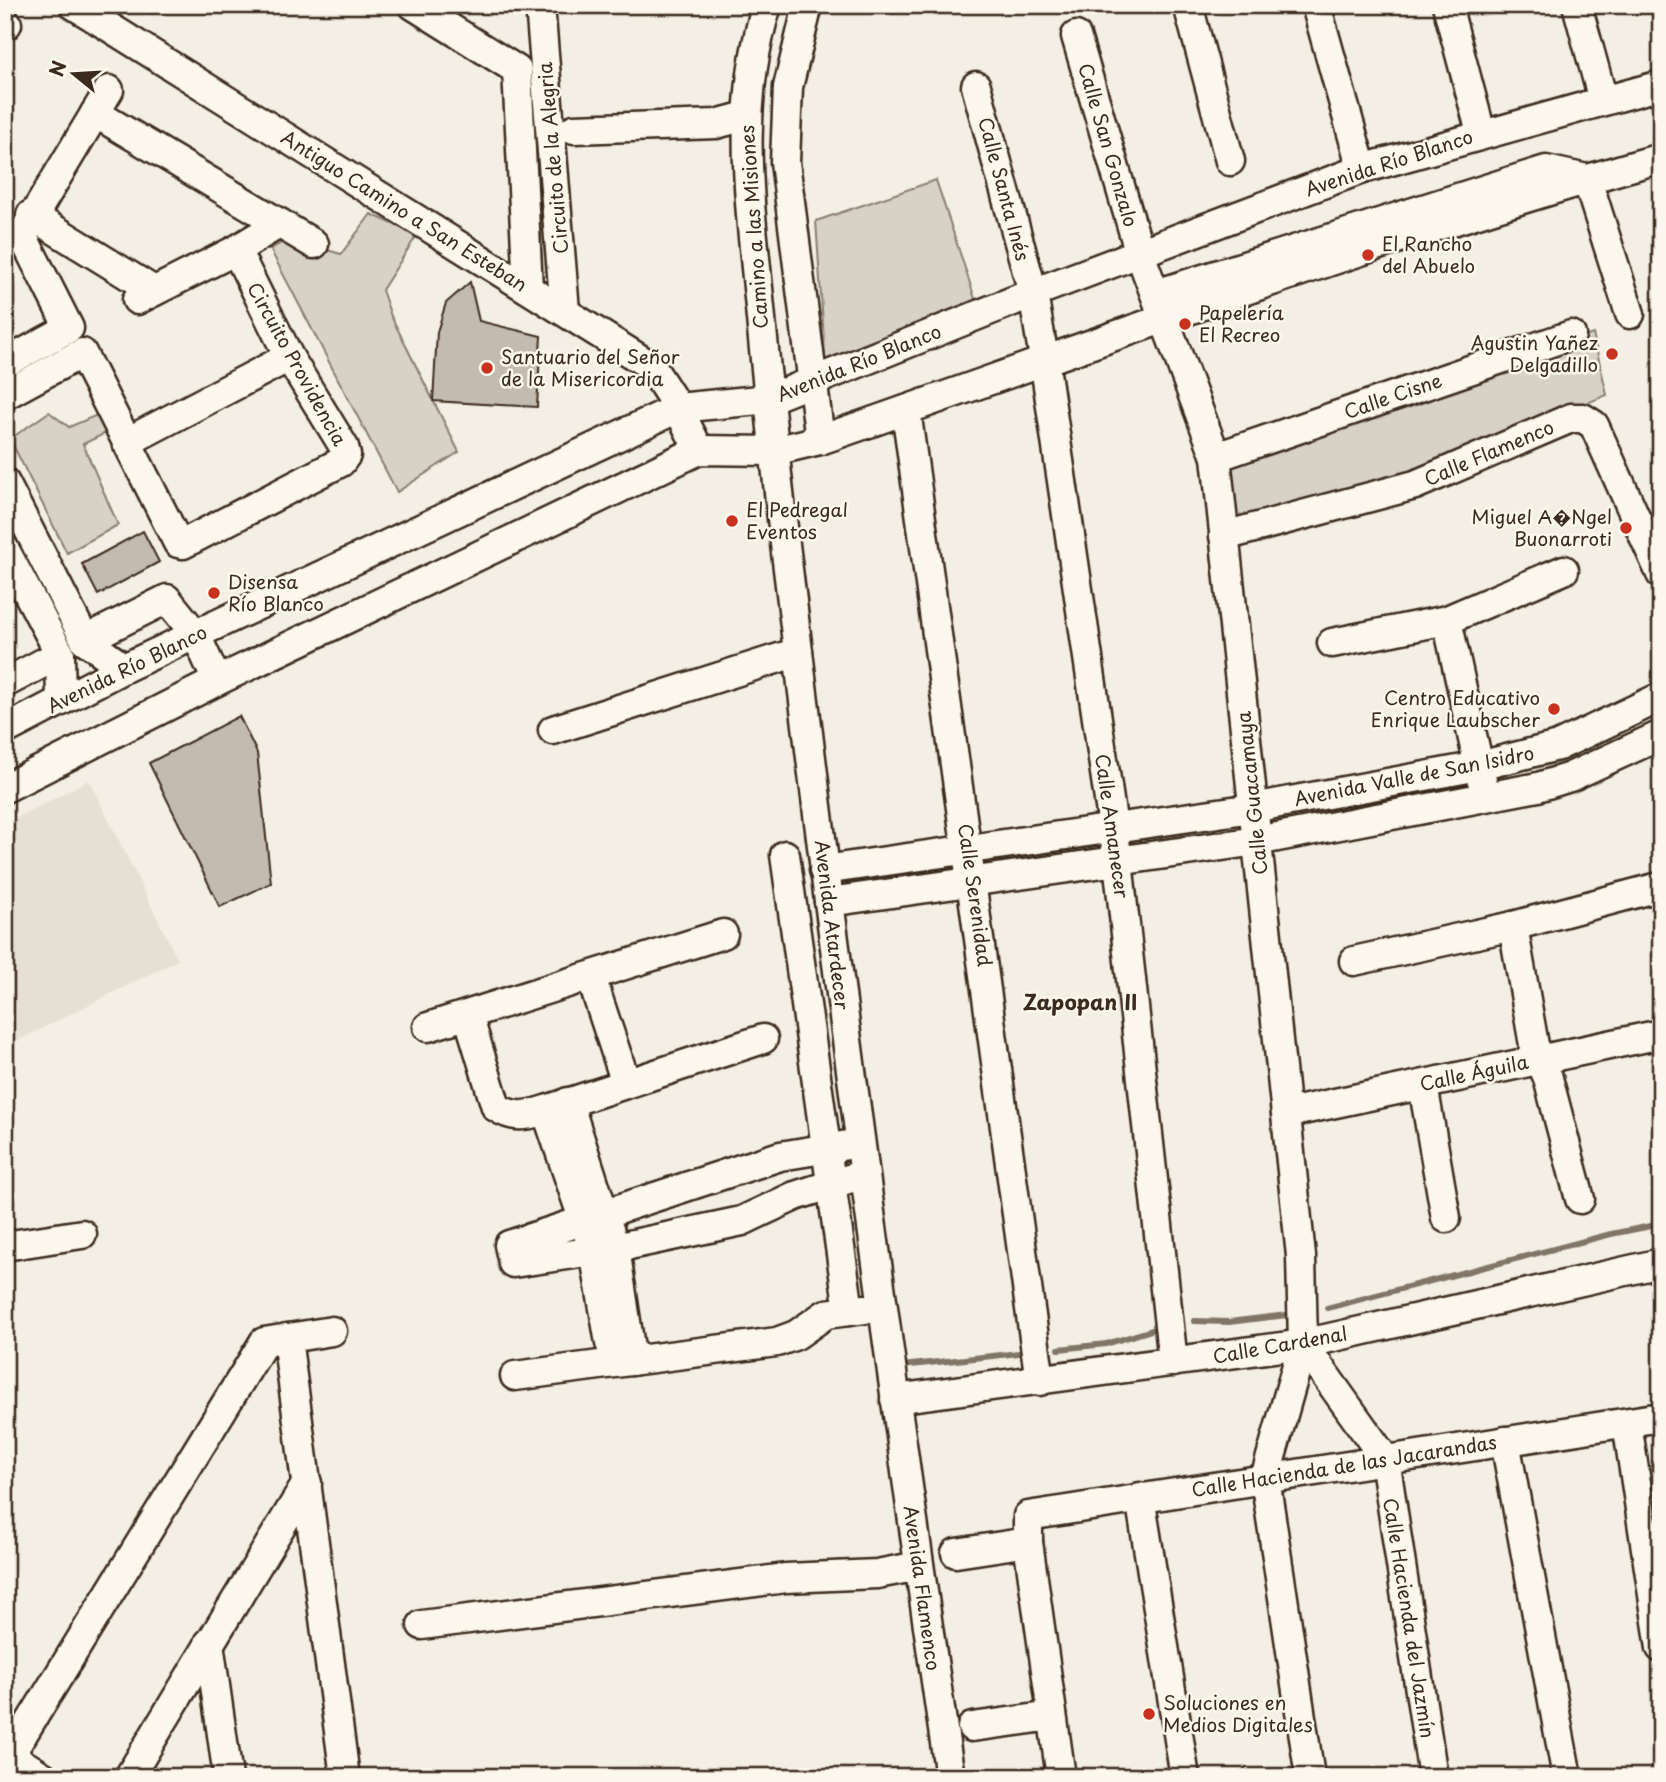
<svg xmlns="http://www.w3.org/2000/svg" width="1666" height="1782" font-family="'Playpen Sans',sans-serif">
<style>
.built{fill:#e5dfd4}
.green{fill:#d8d1c6;stroke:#8a7e72;stroke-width:2}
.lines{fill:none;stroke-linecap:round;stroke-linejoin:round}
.stream{stroke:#817468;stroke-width:6}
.building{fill:#c3bbb0;stroke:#3b2a1e;stroke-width:2}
.minor-casing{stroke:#3b2a1e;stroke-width:33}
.minor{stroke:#fbf7ec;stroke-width:28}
.poi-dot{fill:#c8321e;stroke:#fbf7ec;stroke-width:2.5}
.labels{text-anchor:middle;stroke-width:5;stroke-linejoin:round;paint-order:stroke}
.street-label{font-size:19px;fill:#3b2a1e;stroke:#fbf7ec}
.poi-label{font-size:19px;fill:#3b2a1e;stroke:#fbf7ec;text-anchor:start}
.neighbourhood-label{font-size:21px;font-weight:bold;fill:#3b2a1e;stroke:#fbf7ec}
</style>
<rect width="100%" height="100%" fill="#f3efe4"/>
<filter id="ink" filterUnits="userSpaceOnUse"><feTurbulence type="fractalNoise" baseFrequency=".0143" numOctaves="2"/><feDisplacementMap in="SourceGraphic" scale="14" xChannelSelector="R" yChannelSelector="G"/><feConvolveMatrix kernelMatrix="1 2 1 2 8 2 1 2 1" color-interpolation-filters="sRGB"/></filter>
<g filter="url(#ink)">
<polygon class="built" points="89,780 178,960 5,1047 5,824"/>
<g class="green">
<polygon points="936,180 979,311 826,370 816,221"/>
<polygon points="371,214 417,235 382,290 391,316 459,452 397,492 270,249 289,239 341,254"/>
<polygon points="1593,334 1607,395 1409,475 1232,529 1223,462"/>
<polygon points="49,412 69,427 104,412 110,431 83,444 118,525 67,553 10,439"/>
</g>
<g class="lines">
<g class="stream">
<polyline points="1327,1308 1611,1234 1661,1224"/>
<polyline points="1194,1321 1229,1322 1287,1315"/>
<polyline points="1059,1349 1106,1344 1155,1329"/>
<polyline points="902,1366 1019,1353"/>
</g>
</g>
<g class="building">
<polygon points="470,282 479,321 541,336 537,407 433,401 437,332 446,303"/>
<polygon points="143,531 159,562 98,595 82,564"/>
<polygon points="239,716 257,753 271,883 220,907 149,763"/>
</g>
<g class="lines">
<g class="minor-casing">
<g id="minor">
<polyline points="74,5 651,366 678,408 699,450"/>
<polyline points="413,5 517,70 528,288"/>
<polyline points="540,5 565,311"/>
<path d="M 767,5 C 735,108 750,203 760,308 C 769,403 779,498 791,593 C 838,989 892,1383 950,1777"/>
<polyline points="808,5 788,87 785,162 820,440"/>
<polyline points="1188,5 1230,161"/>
<polyline points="1316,5 1362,169"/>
<polyline points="1447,5 1481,133"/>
<polyline points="1577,5 1603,100"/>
<polyline points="5,26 7,24"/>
<polyline points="1076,36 1140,254 1216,457 1301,1256 1303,1344 1265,1478 1310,1777"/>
<polyline points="976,86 1033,293 1044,359 1118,861 1173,1362"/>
<polyline points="95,113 314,244"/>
<polyline points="574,129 716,124 746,116"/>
<polyline points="31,215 154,291"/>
<polyline points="1156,294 1546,170 1587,179 1630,314"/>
<polyline points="137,300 236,250 280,223"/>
<polyline points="5,363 69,328 22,235 109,90"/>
<polyline points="5,395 82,353 178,543 183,544 341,462 346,455 344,447 289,357 236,250"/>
<polyline points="906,410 1040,1381"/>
<polyline points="127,442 289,357"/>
<polyline points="1216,457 1571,335"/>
<polyline points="5,483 85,640 124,668"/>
<polyline points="1224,536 1415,485 1571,418 1583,418 1594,425 1661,574"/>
<polyline points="5,550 60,654 61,701"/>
<polyline points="1447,620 1483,785"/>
<polyline points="85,640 167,599 196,635 217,681"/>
<polyline points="1332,643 1447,620 1564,570"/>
<polyline points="5,683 60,654"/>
<polyline points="5,730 124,668 678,408 769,399 1033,293 1362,169 1661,85"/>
<polyline points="553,730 798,652"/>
<path d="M 5,788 L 217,681 L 699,450 L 774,451 L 820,440 C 1099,343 1376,238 1661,158"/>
<polyline points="785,855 849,1311"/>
<polyline points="824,870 1253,808 1479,766 1558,746 1661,697"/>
<polyline points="829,902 1257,841 1538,787 1570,777 1661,735"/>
<polyline points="1513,926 1534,1045 1548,1078 1580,1199"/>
<polyline points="1354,961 1513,926 1659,887"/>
<polyline points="591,977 626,1083"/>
<path d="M 468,1015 L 496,1107 C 514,1119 526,1116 546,1110 L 763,1039"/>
<polyline points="428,1027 723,934"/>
<polyline points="1423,1085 1446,1218"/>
<polyline points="568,1102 615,1248 632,1361"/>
<polyline points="546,1110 594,1251 610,1343"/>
<polyline points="1288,1113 1661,1034"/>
<polyline points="860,1143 780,1156 509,1245 513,1263 615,1248 742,1221 795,1196 864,1174"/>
<polyline points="5,1246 82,1234"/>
<polyline points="287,1338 345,1777"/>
<polyline points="1303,1344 1385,1459 1433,1777"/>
<polyline points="515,1376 777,1342 796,1335 826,1314 865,1309"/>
<polyline points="895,1399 1303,1344 1661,1263"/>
<polyline points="1627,1423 1661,1648"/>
<polyline points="1505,1441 1567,1777"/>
<polyline points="1140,1497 1185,1777"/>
<polyline points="956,1553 1028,1542"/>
<polyline points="422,1625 786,1578 877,1574 919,1566"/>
<polyline points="209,1643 228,1777"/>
<polyline points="972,1727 1052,1716"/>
<polyline points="10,1756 44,1777"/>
<polyline points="5,1763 264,1342 332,1331"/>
<polyline points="129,1777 307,1483"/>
<polyline points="1061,1777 1028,1542 1028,1516 1661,1417"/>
</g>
</g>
<use href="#minor" class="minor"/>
</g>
</g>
<g class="poi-dot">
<circle cx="1368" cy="255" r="7"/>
<circle cx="1185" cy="324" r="7"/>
<circle cx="1612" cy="354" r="7"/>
<circle cx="487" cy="368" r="7"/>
<circle cx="732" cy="521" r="7"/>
<circle cx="1626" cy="528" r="7"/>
<circle cx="214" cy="593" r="7"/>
<circle cx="1554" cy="709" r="7"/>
<circle cx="1149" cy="1714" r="7"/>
</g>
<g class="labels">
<g class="street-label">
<text transform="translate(1108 145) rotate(74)" y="7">Calle San Gonzalo</text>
<text transform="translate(553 158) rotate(-95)" y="7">Circuito de la Alegria</text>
<text transform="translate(1389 163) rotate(-18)" y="7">Avenida Río Blanco</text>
<text transform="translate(1004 189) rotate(75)" y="7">Calle Santa Inés</text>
<text transform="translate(404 211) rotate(32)" y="7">Antiguo Camino a San Esteban</text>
<text transform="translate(754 227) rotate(-94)" y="7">Camino a las Misiones</text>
<text transform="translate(859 363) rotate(-22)" y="7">Avenida Río Blanco</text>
<text transform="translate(297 364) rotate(61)" y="7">Circuito Providencia</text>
<text transform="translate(1393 396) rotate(-19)" y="7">Calle Cisne</text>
<text transform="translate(1489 453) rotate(-23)" y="7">Calle Flamenco</text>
<text transform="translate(127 669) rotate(-26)" y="7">Avenida Río Blanco</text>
<text transform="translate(1414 776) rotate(-11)" y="7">Avenida Valle de San Isidro</text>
<text transform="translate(1252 793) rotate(-96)" y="7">Calle Guacamaya</text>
<text transform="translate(1112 826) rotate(82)" y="7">Calle Amanecer</text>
<text transform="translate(975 895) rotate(82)" y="7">Calle Serenidad</text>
<text transform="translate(832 925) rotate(83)" y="7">Avenida Atardecer</text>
<text transform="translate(1474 1073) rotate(-12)" y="7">Calle Águila</text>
<text transform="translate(1280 1345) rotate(-10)" y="7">Calle Cardenal</text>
<text transform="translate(1344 1466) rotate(-9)" y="7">Calle Hacienda de las Jacarandas</text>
<text transform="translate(922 1588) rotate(82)" y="7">Avenida Flamenco</text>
<text transform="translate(1409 1618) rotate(81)" y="7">Calle Hacienda del Jazmín</text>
</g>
<g class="poi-label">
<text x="1382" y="251">El Rancho<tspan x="1382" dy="22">del Abuelo</tspan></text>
<text x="1199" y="320">Papelería<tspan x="1199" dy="22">El Recreo</tspan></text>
<text x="1598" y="350" text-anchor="end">Agustin Yañez<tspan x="1598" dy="22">Delgadillo</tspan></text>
<text x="501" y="364">Santuario del Señor<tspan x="501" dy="22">de la Misericordia</tspan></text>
<text x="746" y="517">El Pedregal<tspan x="746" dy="22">Eventos</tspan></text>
<text x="1612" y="524" text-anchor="end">Miguel A�Ngel<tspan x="1612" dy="22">Buonarroti</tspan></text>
<text x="228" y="589">Disensa<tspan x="228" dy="22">Río Blanco</tspan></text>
<text x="1540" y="705" text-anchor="end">Centro Educativo<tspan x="1540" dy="22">Enrique Laubscher</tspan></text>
<text x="1163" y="1710">Soluciones en<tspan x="1163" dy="22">Medios Digitales</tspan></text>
</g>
<g class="neighbourhood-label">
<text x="1080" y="1010">Zapopan II</text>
</g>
</g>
<rect width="1666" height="1782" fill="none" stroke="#fbf7ec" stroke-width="28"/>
<rect x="14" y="14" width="1638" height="1754" fill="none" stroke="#3b2a1e" stroke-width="2.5" filter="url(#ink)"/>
<g transform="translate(74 74) rotate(288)" stroke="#fbf7ec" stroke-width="5" paint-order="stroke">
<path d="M0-5L12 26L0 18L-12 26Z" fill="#3b2a1e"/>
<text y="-10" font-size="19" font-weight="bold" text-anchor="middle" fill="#3b2a1e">N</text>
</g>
</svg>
